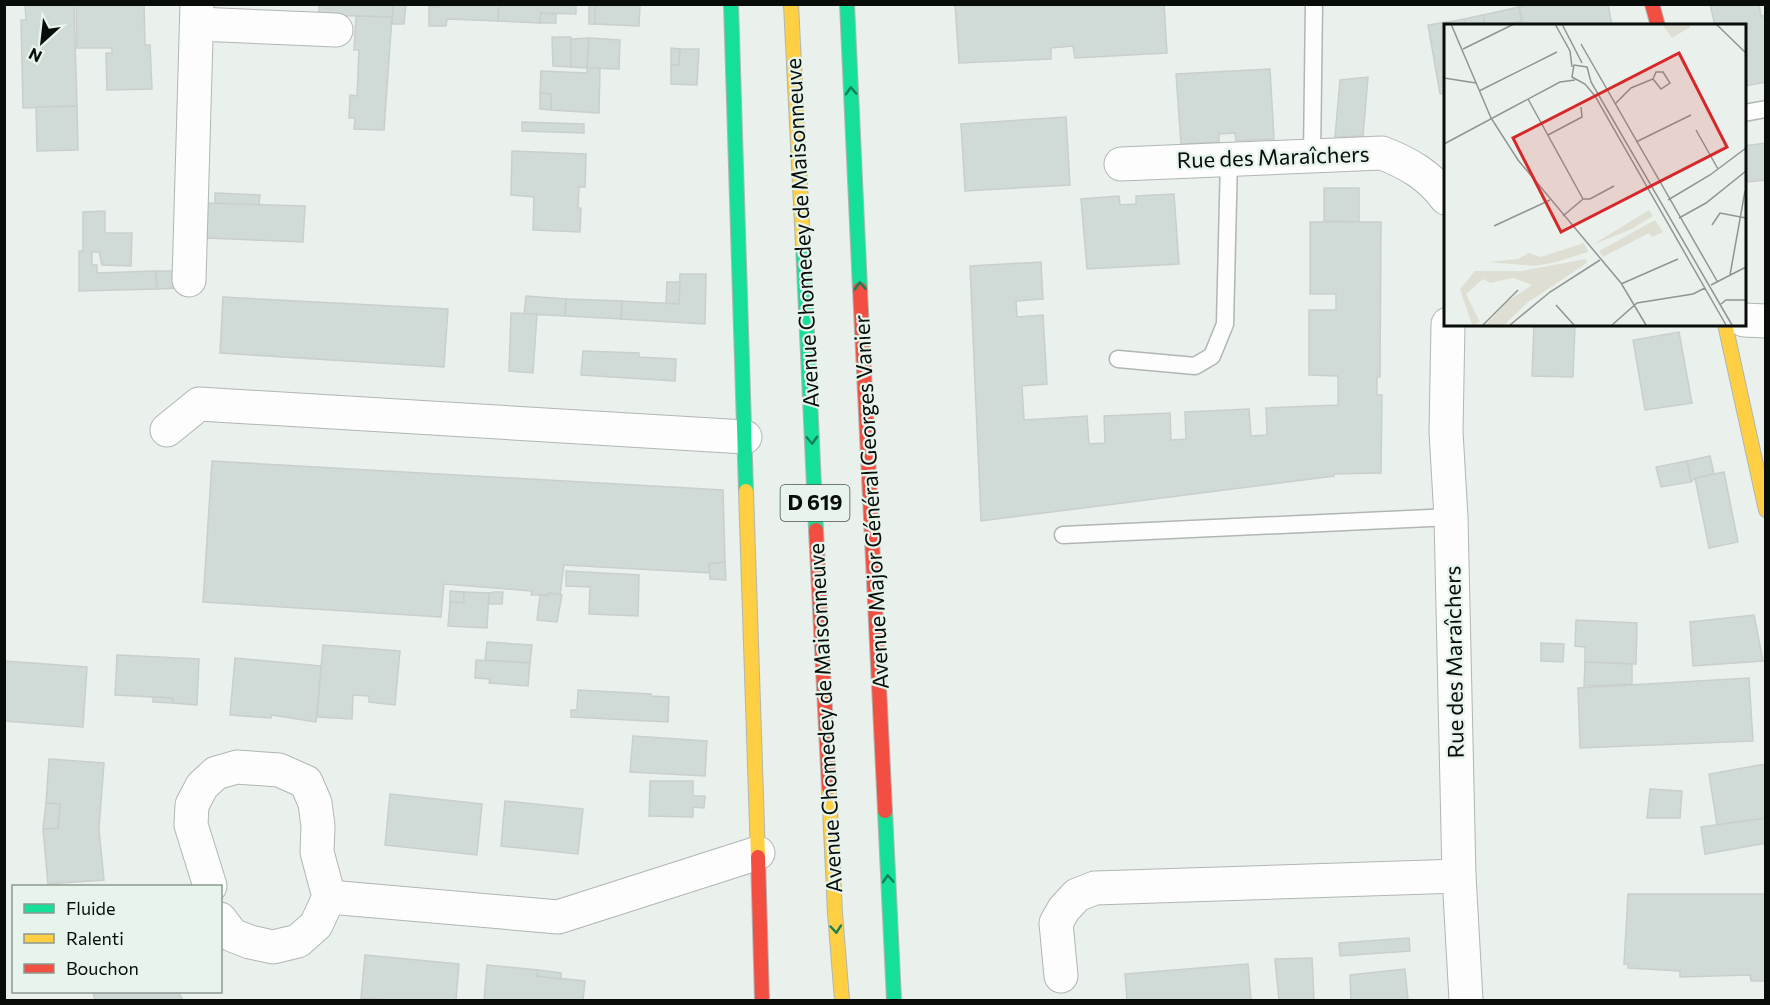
<svg xmlns="http://www.w3.org/2000/svg" width="1770" height="1005" font-family="Commissioner,sans-serif">
<style>
.building{fill:#d0dad7;stroke:#cacfcd;stroke-width:1.5}
.lines{fill:none;stroke-linecap:round;stroke-linejoin:round}
.lane-casing{stroke:#b1b6b3;stroke-width:19}
.street-casing{stroke:#b1b6b3;stroke-width:35}
.fast-casing{stroke:#b1b6b3;stroke-width:16}
.slow-casing{stroke:#b1b6b3;stroke-width:16}
.jam-casing{stroke:#b1b6b3;stroke-width:16}
.lane{stroke:#fcfdfc;stroke-width:16}
.street{stroke:#fcfdfc;stroke-width:33}
.fast{stroke:#16e098;stroke-width:14}
.slow{stroke:#ffcf43;stroke-width:14}
.jam{stroke:#f24e42;stroke-width:14}
.oneway{stroke:#108158}
.labels{text-anchor:middle;stroke-width:4.5;stroke-linejoin:round;paint-order:stroke}
.shield{fill:#e6f4eb;stroke:#4b524e;stroke-width:1.5}
.shield-label{font-size:21px;font-weight:bold;fill:#080d0a}
.street-label{font-size:22px;fill:#080d0a;stroke:#e6f4eb}
.inset-road{fill:none;stroke:#909592;stroke-width:1.5}
.view{fill:#d62828;fill-opacity:0.15;stroke:#d62828;stroke-width:3}
.inset-edge{fill:none;stroke:#080d0a;stroke-width:3}
</style>
<rect width="100%" height="100%" fill="#eaf0ec"/>
<g class="building">
<polygon points="25,4 74,4 77,106 23,108 21,20 26,20"/>
<polygon points="76,4 144,4 145,45 150,45 152,89 107,90 106,53 112,53 112,48 77,48"/>
<polygon points="319,4 393,4 393,17 319,15"/>
<polygon points="393,4 406,4 404,24 392,24"/>
<polygon points="439,4 499,4 498,21 447,19 446,26 429,26 429,6 439,7"/>
<polygon points="499,4 576,4 576,14 541,13 540,23 498,21"/>
<rect x="589" y="4" width="6" height="20"/>
<polygon points="595,4 640,4 639,26 595,24"/>
<polygon points="955,4 1164,4 1167,53 1075,58 1073,46 1051,48 1051,59 959,63"/>
<polygon points="1534,4 1608,4 1612,26 1498,26 1522,21 1519,7"/>
<polygon points="1710,4 1759,4 1761,16 1766,15 1766,82 1744,86 1744,26 1715,26"/>
<polygon points="1519,7 1522,21 1498,26 1485,26 1483,15"/>
<polygon points="541,13 556,14 556,23 540,23"/>
<polygon points="1483,15 1485,26 1466,26 1464,19"/>
<polygon points="356,16 392,17 384,130 354,129 355,118 349,118 350,95 357,96 359,50 354,50"/>
<polygon points="1464,19 1466,26 1448,26 1447,22"/>
<polygon points="1447,22 1446,93 1440,94 1428,25"/>
<polygon points="552,37 571,37 571,67 553,66"/>
<polygon points="589,38 587,68 571,67 571,39"/>
<polygon points="589,38 620,40 619,69 587,68"/>
<polygon points="671,48 680,49 679,65 671,65"/>
<polygon points="680,49 699,49 697,85 671,84 671,65 679,65"/>
<polygon points="587,68 600,68 599,113 551,110 551,94 540,93 541,71 587,73"/>
<polygon points="1270,69 1274,139 1236,141 1235,133 1219,134 1219,142 1181,144 1176,74"/>
<polygon points="1368,77 1363,136 1335,137 1340,80"/>
<polygon points="540,93 551,94 551,110 540,109"/>
<polygon points="77,106 78,150 37,151 36,107"/>
<polygon points="1066,117 1070,185 965,191 961,124"/>
<polygon points="522,122 584,124 584,133 522,131"/>
<polygon points="1766,143 1766,180 1747,182 1744,146"/>
<polygon points="512,151 586,154 585,187 579,187 578,208 581,208 580,232 533,230 534,197 511,195"/>
<polygon points="1324,188 1359,188 1359,222 1324,221"/>
<polygon points="215,193 260,195 259,205 215,203"/>
<polygon points="1174,194 1179,264 1087,269 1081,199 1119,196 1120,205 1136,204 1136,196"/>
<polygon points="205,203 305,206 303,242 205,238"/>
<polygon points="105,211 105,233 132,233 131,266 102,265 99,252 92,252 92,265 97,265 97,273 156,271 157,289 79,291 79,251 83,251 83,212"/>
<polygon points="1310,222 1381,222 1380,377 1377,376 1377,395 1382,395 1381,473 1334,474 1334,476 981,521 970,266 1041,262 1043,299 1016,301 1017,317 1043,315 1047,384 1022,386 1024,420 1087,416 1089,444 1105,443 1104,416 1170,413 1171,440 1186,439 1185,412 1249,409 1251,436 1267,435 1266,408 1338,405 1338,376 1309,375 1309,310 1336,310 1336,294 1310,294"/>
<polygon points="156,271 178,271 179,288 157,289"/>
<polygon points="680,274 706,274 705,324 621,319 622,301 679,304"/>
<polygon points="667,282 680,282 679,304 666,303"/>
<polygon points="526,296 566,299 565,316 524,314"/>
<polygon points="223,297 448,309 444,367 220,353"/>
<polygon points="566,299 622,301 621,319 565,316"/>
<polygon points="511,313 537,314 533,373 509,371"/>
<polygon points="1534,324 1575,324 1573,377 1532,376"/>
<polygon points="1679,332 1692,403 1645,410 1633,340"/>
<polygon points="583,351 639,353 639,357 676,359 675,381 581,375"/>
<polygon points="1710,456 1714,474 1695,478 1691,482 1687,461"/>
<polygon points="212,461 723,490 725,562 709,564 710,573 564,565 560,595 531,595 532,591 444,584 441,617 203,602"/>
<polygon points="1687,461 1691,482 1661,487 1656,467"/>
<polygon points="1724,472 1738,542 1709,548 1695,478"/>
<polygon points="725,562 726,580 710,579 709,564"/>
<polygon points="566,571 639,575 638,616 589,614 590,587 566,586"/>
<polygon points="450,591 464,592 464,603 450,602"/>
<polygon points="464,592 489,593 487,628 448,626 450,602 464,603"/>
<polygon points="493,592 503,592 502,604 489,604 489,593"/>
<polygon points="548,593 562,595 557,622 537,620 540,595 547,596"/>
<polygon points="1754,615 1763,661 1693,666 1690,622"/>
<polygon points="1576,620 1637,623 1636,664 1585,662 1585,647 1575,646"/>
<polygon points="487,642 532,645 530,663 485,660"/>
<polygon points="1541,643 1564,644 1563,662 1541,661"/>
<polygon points="323,645 400,651 395,705 369,702 369,696 353,695 352,719 317,717"/>
<polygon points="117,655 199,659 197,705 173,703 173,698 115,695"/>
<polygon points="235,658 321,666 316,722 271,715 271,718 230,715"/>
<polygon points="476,660 530,663 528,686 489,683 490,679 475,678"/>
<polygon points="4,661 87,667 83,727 4,721"/>
<polygon points="1585,662 1632,664 1632,684 1584,686"/>
<polygon points="1749,678 1753,741 1580,748 1578,688"/>
<polygon points="578,690 651,694 651,696 669,697 668,722 571,717 571,710 577,710"/>
<polygon points="153,697 173,698 173,703 153,702"/>
<polygon points="633,736 707,741 705,776 630,772"/>
<polygon points="49,759 104,763 99,829 104,880 48,884 43,829 58,828 60,804 46,803"/>
<polygon points="1766,764 1766,818 1717,825 1709,774"/>
<polygon points="650,781 693,781 693,796 705,796 704,808 693,807 693,817 649,816"/>
<polygon points="1650,789 1682,791 1680,818 1647,818"/>
<polygon points="390,794 482,804 477,855 385,845"/>
<polygon points="505,801 583,809 578,854 501,846"/>
<polygon points="46,803 60,804 58,828 43,829"/>
<polygon points="1766,818 1766,843 1705,854 1701,827"/>
<polygon points="1628,894 1766,894 1766,981 1751,981 1750,975 1680,977 1680,971 1628,968 1628,964 1624,964"/>
<polygon points="1409,938 1410,951 1340,956 1339,943"/>
<polygon points="365,955 459,964 456,1000 388,1000 361,998"/>
<polygon points="1312,958 1314,1000 1279,1000 1275,959"/>
<polygon points="1248,964 1251,1000 1127,1000 1125,974"/>
<polygon points="487,965 538,970 537,976 585,981 583,1000 484,1000"/>
<polygon points="1405,969 1408,1000 1351,1000 1350,975"/>
<polygon points="538,970 561,973 561,979 537,976"/>
<polygon points="93,992 178,992 183,1000 95,1000"/>
</g>
<g class="lines">
<g class="lane-casing">
<g id="lane">
<polyline points="1744,113 1766,109"/>
<polyline points="1312,156 1314,4"/>
<polyline points="1118,359 1195,366 1212,356 1225,324 1229,159"/>
<polyline points="1063,535 1451,517"/>
</g>
</g>
<g class="street-casing">
<g id="street">
<polyline points="197,24 336,30"/>
<path d="M 1121,164 L 1382,153 C 1408,163 1429,175 1446,198"/>
<polyline points="189,280 197,4"/>
<polyline points="1744,320 1766,321"/>
<polyline points="1448,324 1446,432 1451,517 1459,876 1466,1000"/>
<polyline points="167,430 199,404 745,437"/>
<polyline points="210,886 191,825 192,805 202,786 216,773 237,767 279,770 306,782 315,803 318,826 317,852 329,897 316,925 298,941 273,947 250,942 232,935 220,919"/>
<polyline points="329,897 558,917 758,853"/>
<polyline points="1061,976 1056,923 1064,909 1077,895 1095,888 1459,876"/>
</g>
</g>
<g class="fast-casing">
<g id="fast">
<polyline points="731,4 746,491"/>
<polyline points="847,4 860,289"/>
<polyline points="803,245 816,530"/>
<polyline points="885,811 894,1000"/>
</g>
</g>
<g class="slow-casing">
<g id="slow">
<polyline points="791,4 803,245"/>
<polyline points="1725,324 1766,510"/>
<polyline points="746,491 758,857"/>
<polyline points="829,788 835,913 842,1000"/>
</g>
</g>
<g class="jam-casing">
<g id="jam">
<polyline points="1652,4 1658,26"/>
<polyline points="860,289 885,811"/>
<polyline points="816,530 829,788"/>
<polyline points="758,857 762,1000"/>
</g>
</g>
<use href="#lane" class="lane"/>
<use href="#street" class="street"/>
<use href="#fast" class="fast"/>
<use href="#slow" class="slow"/>
<use href="#jam" class="jam"/>
</g>
<defs><path id="oneway-chevron" d="M-2-3.5L2.5 0L-2 3.5" fill="none" stroke-width="1.6" stroke-linecap="round" stroke-linejoin="round" transform="scale(1.5)"/></defs>
<g class="oneway">
<use href="#oneway-chevron" transform="translate(851 91) rotate(-93)"/>
<use href="#oneway-chevron" transform="translate(860 286) rotate(-93)"/>
<use href="#oneway-chevron" transform="translate(812 440) rotate(87)"/>
<use href="#oneway-chevron" transform="translate(888 879) rotate(-93)"/>
<use href="#oneway-chevron" transform="translate(836 929) rotate(85)"/>
</g>
<g class="labels">
<rect class="shield" x="780.5" y="485" width="69" height="36" rx="4.5"/>
<g class="shield-label">
<text x="815" y="510">D 619</text>
</g>
<g class="street-label">
<text transform="translate(1273 157) rotate(-2)" y="8">Rue des Maraîchers</text>
<text transform="translate(802 233) rotate(-93)" y="8">Avenue Chomedey de Maisonneuve</text>
<text transform="translate(871 502) rotate(-93)" y="8">Avenue Major Général Georges Vanier</text>
<text transform="translate(1454 662) rotate(-91)" y="8">Rue des Maraîchers</text>
<text transform="translate(825 718) rotate(-93)" y="8">Avenue Chomedey de Maisonneuve</text>
</g>
</g>
<g transform="translate(1444 24)">
<rect width="302" height="302" fill="#eaf0ec"/>
<path d="M 218,0 L 245,0 L 246,3 L 228,14 ZM 205,186 L 209,192 L 186,206 L 148,221 ZM 211,196 L 219,208 L 208,213 L 205,209 L 159,233 L 155,227 ZM 140,219 L 144,228 L 112,238 L 91,242 L 43,238 L 74,235 L 84,229 L 97,233 ZM 142,235 L 143,239 L 83,279 L 60,301 L 42,301 L 64,277 L 88,261 L 69,254 L 46,259 L 39,255 L 22,270 L 36,298 L 28,301 L 16,265 L 31,247 L 77,247 Z" fill="#dedfd2"/>
<path class="inset-road" d="M 7,0 L 47,94 L 74,136 L 177,259 L 202,301M 111,0 L 126,27 L 128,43M 118,0 L 138,39M 272,0 L 302,29M 137,20 L 273,257M 19,25 L 70,0M 0,54 L 32,59M 35,67 L 113,28M 84,75 L 139,175M 171,80 L 187,64 L 209,55 L 212,48 L 219,48 L 226,59 L 217,65 L 209,55M 252,106 L 274,145M 104,111 L 138,93 L 137,83M 192,118 L 247,91M 0,120 L 116,58 L 131,56M 139,175 L 146,175 L 170,162M 224,176 L 266,151 L 302,124M 119,192 L 139,175M 235,194 L 262,179 L 302,147M 268,201 L 276,189 L 302,194M 50,202 L 106,176M 286,251 L 301,167M 177,260 L 234,235M 267,261 L 302,243M 277,280 L 282,276 L 302,276M 112,281 L 130,301M 39,301 L 74,266M 66,301 L 106,268 L 156,236M 168,301 L 193,279 L 249,270 L 261,264M 282,301 L 151,72 L 141,60 L 128,53 L 130,41 L 143,43 L 147,58 L 288,301"/>
<path class="view" d="M 235,29 L 283,123 L 117,208 L 69,114 Z"/>
<rect width="302" height="302" class="inset-edge"/>
</g>
<rect width="1770" height="1005" fill="none" stroke="#080d0a" stroke-width="12"/>
<rect x="12" y="885" width="210" height="108" fill="#e6f4eb" stroke="#8d9891" stroke-width="1.5"/>
<rect x="24" y="904" width="30" height="9" fill="#16e098" stroke="#8d9891" stroke-width="1.5"/>
<text x="66" y="915" font-size="18" fill="#080d0a">Fluide</text>
<rect x="24" y="934" width="30" height="9" fill="#ffcf43" stroke="#8d9891" stroke-width="1.5"/>
<text x="66" y="945" font-size="18" fill="#080d0a">Ralenti</text>
<rect x="24" y="964" width="30" height="9" fill="#f24e42" stroke="#8d9891" stroke-width="1.5"/>
<text x="66" y="975" font-size="18" fill="#080d0a">Bouchon</text>
<g transform="translate(42 42) rotate(207)" stroke="#e6f4eb" stroke-width="4.5" paint-order="stroke">
<path d="M0-4.5L10 22L0 15L-10 22Z" fill="#080d0a"/>
<text y="-9" font-size="16" font-weight="bold" text-anchor="middle" fill="#080d0a">N</text>
</g>
</svg>
